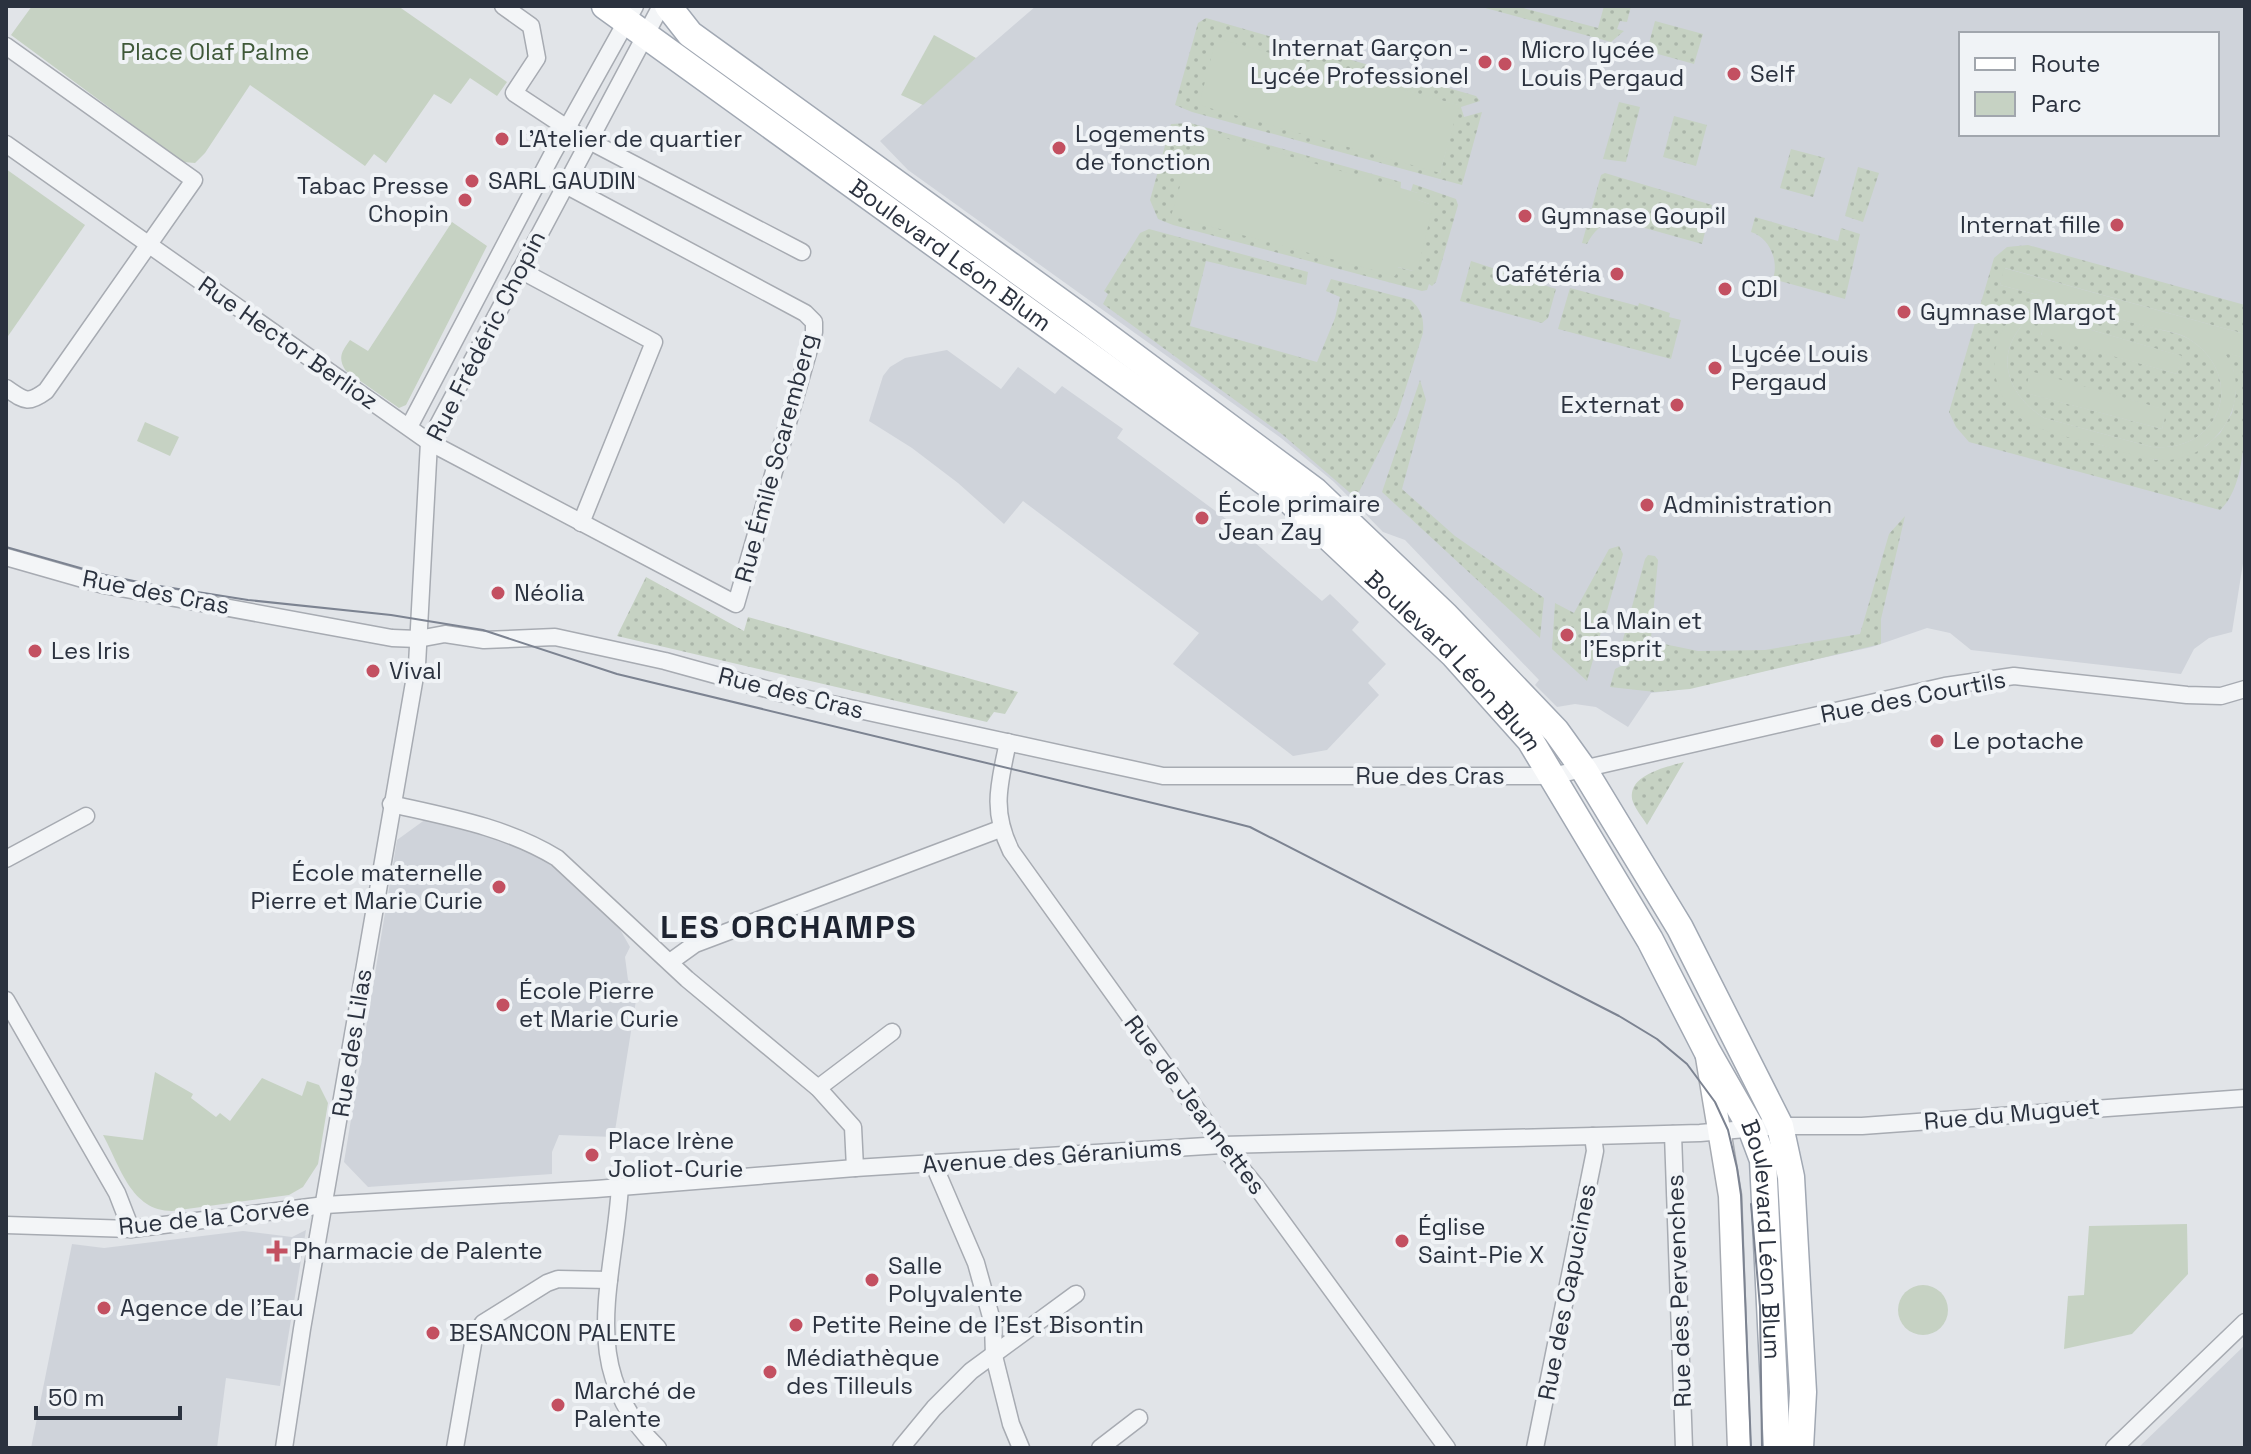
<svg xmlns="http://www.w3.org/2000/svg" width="2251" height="1454" font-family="'Space Grotesk',sans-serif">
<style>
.built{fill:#cfd3da;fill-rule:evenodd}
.grass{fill:url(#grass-dots);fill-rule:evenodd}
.park{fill:#c6d2c3;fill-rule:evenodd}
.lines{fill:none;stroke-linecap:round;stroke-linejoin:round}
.street-casing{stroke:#a7abb2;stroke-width:19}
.secondary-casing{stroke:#a7abb2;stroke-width:25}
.primary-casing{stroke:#a1a8b3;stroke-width:29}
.street{stroke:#f3f5f7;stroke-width:16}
.secondary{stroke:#fff;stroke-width:22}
.primary{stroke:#fff;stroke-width:26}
.tram{stroke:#7c8391;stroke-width:2}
.poi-dot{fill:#c35061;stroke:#f0f3f6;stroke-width:3}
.labels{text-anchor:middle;stroke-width:8;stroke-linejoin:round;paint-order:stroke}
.poi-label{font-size:24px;fill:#2b323f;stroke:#f0f3f6;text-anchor:start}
.park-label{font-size:24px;fill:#3f5939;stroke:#f0f3f6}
.street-label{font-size:24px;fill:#2b323f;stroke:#f0f3f6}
.district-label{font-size:32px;font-weight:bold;letter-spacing:2px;fill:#1d2330;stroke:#f0f3f6}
</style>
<defs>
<pattern id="grass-dots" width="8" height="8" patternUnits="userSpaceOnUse" patternTransform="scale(2)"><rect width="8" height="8" fill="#c6d2c3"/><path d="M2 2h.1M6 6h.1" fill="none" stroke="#aab5a9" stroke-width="1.8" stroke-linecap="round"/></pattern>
</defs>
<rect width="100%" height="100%" fill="#e1e4e8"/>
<g class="built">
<path d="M 1036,6 L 2245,6 L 2245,551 L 2232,632 L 2209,638 L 2194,649 L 2181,674 L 1971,650 L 1950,633 L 1927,628 L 1872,647 L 1678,690 L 1651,693 L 1628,727 L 1596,707 L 1575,704 L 1557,707 L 1535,685 L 1539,680 L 1405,540 L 1383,532 L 1334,482 L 1281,438 L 908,170 L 880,141 ZM 1961,34 L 2217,34 L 2217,134 L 1961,134 Z"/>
<polygon points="947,350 1001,389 1018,367 1055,394 1062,386 1123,429 1117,438 1237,527 1322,601 1330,594 1359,622 1352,630 1386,664 1368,683 1379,695 1327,750 1293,756 1173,664 1199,633 1023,501 1004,524 958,483 912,448 869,421 883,376 890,367 905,358"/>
<polygon points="426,819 496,835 552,862 617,924 630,947 625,957 628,980 638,988 614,1137 559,1135 552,1152 552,1174 368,1187 344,1162 397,840"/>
<polygon points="306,1230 280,1386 226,1378 217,1448 31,1448 72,1244 104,1248 243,1231 292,1237"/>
<polygon points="2245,1345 2245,1448 2138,1448"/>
</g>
<g class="grass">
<polygon points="1478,6 1516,6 1598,28 1604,6 1631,6 1627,22 1620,21 1617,29 1624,31 1611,42"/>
<path d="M 1206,18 L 1476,96 L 1480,101 L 1461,107 L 1464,117 L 1482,112 L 1462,185 L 1192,112 L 1175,105 L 1198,23 ZM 1216,39 L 1458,105 L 1440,173 Z"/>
<polygon points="1655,21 1703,34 1694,64 1647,51"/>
<polygon points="1619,102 1640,107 1626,162 1603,159"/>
<polygon points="1674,116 1707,125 1696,166 1663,157"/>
<polygon points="1190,123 1401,182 1395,276 1397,267 1413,271 1432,205 1418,200 1418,193 1411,191 1413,184 1456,199 1458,205 1436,282 1432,286 1429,284 1427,290 1422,291 1173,225 1158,219 1150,200 1171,124"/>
<polygon points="1791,149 1825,158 1813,197 1780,188"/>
<polygon points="1858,167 1879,173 1863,222 1845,216"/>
<path d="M 1605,173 L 1712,205 L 1702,244 L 1620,221 C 1603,222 1595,229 1587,244 L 1582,243 L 1601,175 Z"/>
<path d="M 1755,217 L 1838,241 L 1841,228 L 1860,234 L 1845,299 L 1773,279 C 1779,261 1770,238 1751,232 Z"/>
<path d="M 1149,229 L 1308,272 L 1306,285 L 1206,261 L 1190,326 L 1317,362 L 1335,318 L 1340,297 L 1326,291 L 1331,279 L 1411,300 C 1422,311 1424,318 1423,333 L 1397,416 L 1356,498 L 1283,435 L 1103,304 L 1108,294 L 1104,291 L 1140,233 Z"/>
<path d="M 2028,245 L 2245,305 L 2245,334 L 2005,268 L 2000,285 L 2042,296 L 2017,313 L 1998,345 L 2021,418 L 2043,429 L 2156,460 L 2206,446 L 2220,433 L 2232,413 L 2236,393 L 2233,369 L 2224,352 L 2245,358 C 2245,401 2251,482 2220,510 L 1969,442 L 1956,427 L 1949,412 L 1994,258 L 2007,247 Z"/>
<polygon points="1471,261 1556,289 1548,318 1542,323 1460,301"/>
<polygon points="1570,288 1638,306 1639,303 1670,313 1669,317 1681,320 1671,359 1558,329"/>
<path d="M 2064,305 C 2094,313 2124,320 2154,328 C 2165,331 2179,333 2189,339 C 2247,376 2222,453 2152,447 L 2044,418 C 2014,399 1995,365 2017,332 C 2023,324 2029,314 2039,310 C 2046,307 2057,306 2064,305 ZM 2047,317 L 2181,356 L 2177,374 L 2041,335 ZM 2030,372 L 2166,410 L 2162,429 L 2026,393 Z"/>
<polygon points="1420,380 1426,400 1402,489 1455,536 1544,598 1540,638 1382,492"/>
<polygon points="1905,516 1881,619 1881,644 1690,689 1655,692 1610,687 1615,669 1664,644 1698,651 1765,650 1860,634 1889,534"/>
<polygon points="1619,546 1623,554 1587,681 1552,649 1555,603 1574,613 1609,549"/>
<polygon points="1648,555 1655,556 1658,560 1651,638 1619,654 1645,559"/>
<polygon points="646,577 744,631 748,617 1018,692 1005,714 994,712 987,722 617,636"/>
<path d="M 1684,762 L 1647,825 C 1643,818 1636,810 1633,802 C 1625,775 1667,767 1684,762 Z"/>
</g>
<g class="park">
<polygon points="32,6 398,6 507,82 497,96 470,78 451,104 434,94 386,163 374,154 365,166 250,85 205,153 195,163 183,162 11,35"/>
<polygon points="934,35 976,58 923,105 901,95"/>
<polygon points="1216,38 1459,105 1440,173 1199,105"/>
<polygon points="1197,130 1418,193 1418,200 1433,205 1418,269 1413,271 1398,267 1395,276 1171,216"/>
<polygon points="6,169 85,225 6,339"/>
<path d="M 452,222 L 487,246 L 406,405 L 399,408 L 346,371 C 337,358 342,351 350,340 L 368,351 Z"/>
<path d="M 2004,268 L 2245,334 L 2245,358 L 2225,353 C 2227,358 2232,363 2233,369 C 2245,405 2220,445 2185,457 C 2157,466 2128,453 2101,445 C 2076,438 2041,434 2020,417 C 1994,396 1986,358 2004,328 C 2013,314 2028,306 2041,296 L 2000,285 ZM 2064,305 C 2092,312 2120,319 2148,327 C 2161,330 2178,332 2189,339 C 2247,376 2222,453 2152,447 L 2044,418 C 2014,399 1995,365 2017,332 C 2023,324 2029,314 2039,310 C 2046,307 2056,306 2064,305 Z"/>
<polygon points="2046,317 2182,356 2177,374 2041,336"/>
<polygon points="2030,371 2167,410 2162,429 2025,393"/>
<polygon points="145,422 179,437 170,456 137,441"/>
<path d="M 155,1072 L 193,1094 L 191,1098 L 216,1117 L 220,1113 L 230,1121 L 262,1078 L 302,1096 L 307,1081 L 319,1085 L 328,1103 L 318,1164 L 303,1187 L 289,1195 L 172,1211 C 131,1211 120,1166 103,1135 L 143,1140 Z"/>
<polygon points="2187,1224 2188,1274 2132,1334 2064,1349 2068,1296 2084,1295 2089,1226"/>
<circle cx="1923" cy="1310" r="25"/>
</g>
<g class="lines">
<g class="street-casing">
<g id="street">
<polyline points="503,6 531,26 537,58 514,93 576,134 802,252"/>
<path d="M 6,46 L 194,180 L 46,391 C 27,405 24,400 6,388"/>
<polyline points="6,144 429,442 736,604 814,332 814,322 805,313 543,173"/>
<polyline points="520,270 654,342 581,523"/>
<polyline points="409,427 553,153 635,6"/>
<polyline points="6,557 104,585 392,638 418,639 445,634 484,640 555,637 665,661 781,693 1163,776 1552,776 1945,686 2014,676 2187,695 2221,696 2245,689"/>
<path d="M 1008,742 C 999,785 991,810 1011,851 L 1222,1145 L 1256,1186 L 1447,1448"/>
<path d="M 391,804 C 449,817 506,827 557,858 L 687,979 L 818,1088 L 853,1127 L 855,1168"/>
<polyline points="6,859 86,816"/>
<polyline points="670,962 695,944 1000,829"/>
<polyline points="6,1000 117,1193 131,1229"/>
<polyline points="818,1088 892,1032"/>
<polyline points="1673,1134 1684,1448"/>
<polyline points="933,1163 976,1263 993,1324 994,1356 1011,1424 1021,1448"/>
<path d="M 620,1186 C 614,1285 576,1368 658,1448"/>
<polyline points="6,1225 131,1229 325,1205 596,1189 855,1168 1222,1145 1593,1136 1700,1133 1780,1126 1862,1126 2245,1098"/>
<polyline points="284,1448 302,1329 417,665 429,442 661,6"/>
<polyline points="455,1448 474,1338 483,1323 547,1283 558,1279 609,1280"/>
<polyline points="901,1448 934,1408 971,1371 1076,1294"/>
<polyline points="1100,1448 1139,1418"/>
<polyline points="1535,1448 1595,1151 1593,1136"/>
<polyline points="2114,1448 2245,1322"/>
</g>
</g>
<g class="secondary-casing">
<polyline id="secondary" points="1707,1057 1730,1196 1739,1448"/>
</g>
<g class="primary-casing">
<g id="primary">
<path id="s1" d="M 605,6 L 1287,498 L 1454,655 L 1530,740 L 1650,940 L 1707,1051 L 1751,1128 L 1763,1160 L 1777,1448"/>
<polyline points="668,6 690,34 1080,316 1315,491 1446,616 1556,731 1584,770 1680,928 1780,1126 1791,1177 1803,1392 1800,1448"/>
</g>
</g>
<use href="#street" class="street"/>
<use href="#secondary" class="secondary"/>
<use href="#primary" class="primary"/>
<g class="tram">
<polyline points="6,547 105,575 153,585 248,600 391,615 483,630 617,674 1215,818 1250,827 1619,1016 1657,1039 1687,1064 1715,1102 1728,1130 1737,1168 1741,1195 1751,1448"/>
<polyline points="1751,1204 1760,1307 1762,1448"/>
</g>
</g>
<g class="poi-dot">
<circle cx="1485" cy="62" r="8"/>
<circle cx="1505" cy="64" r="8"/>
<circle cx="1734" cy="74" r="8"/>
<circle cx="502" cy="139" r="8"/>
<circle cx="1059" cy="148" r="8"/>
<circle cx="472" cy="181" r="8"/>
<circle cx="465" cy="200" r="8"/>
<circle cx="1525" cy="216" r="8"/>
<circle cx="2117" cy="225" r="8"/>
<circle cx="1617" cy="274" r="8"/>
<circle cx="1725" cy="289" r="8"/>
<circle cx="1904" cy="312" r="8"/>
<circle cx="1715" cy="368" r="8"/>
<circle cx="1677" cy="405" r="8"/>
<circle cx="1647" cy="505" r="8"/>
<circle cx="1202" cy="518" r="8"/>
<circle cx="498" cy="593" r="8"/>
<circle cx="1567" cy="635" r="8"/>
<circle cx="35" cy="651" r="8"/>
<circle cx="373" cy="671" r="8"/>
<circle cx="1937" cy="741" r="8"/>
<circle cx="499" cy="887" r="8"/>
<circle cx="503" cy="1005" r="8"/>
<circle cx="592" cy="1155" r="8"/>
<circle cx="1402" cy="1241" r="8"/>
<path d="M273 1239h8v8h8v8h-8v8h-8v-8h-8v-8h8z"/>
<circle cx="872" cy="1280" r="8"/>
<circle cx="104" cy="1308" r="8"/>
<circle cx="796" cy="1325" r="8"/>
<circle cx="433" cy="1333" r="8"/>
<circle cx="770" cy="1372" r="8"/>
<circle cx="558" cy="1405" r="8"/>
</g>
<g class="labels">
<g class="poi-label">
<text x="1469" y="56" text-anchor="end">Internat Garçon -<tspan x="1469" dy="28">Lycée Professionel</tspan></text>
<text x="1521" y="58">Micro lycée<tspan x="1521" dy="28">Louis Pergaud</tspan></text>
<text x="1750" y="82">Self</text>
<text x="1075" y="142">Logements<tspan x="1075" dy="28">de fonction</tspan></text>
<text x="518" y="147">L'Atelier de quartier</text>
<text x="488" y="189">SARL GAUDIN</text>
<text x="449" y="194" text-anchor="end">Tabac Presse<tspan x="449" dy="28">Chopin</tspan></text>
<text x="1541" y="224">Gymnase Goupil</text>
<text x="2101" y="233" text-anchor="end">Internat fille</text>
<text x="1601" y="282" text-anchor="end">Cafétéria</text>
<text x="1741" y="297">CDI</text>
<text x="1920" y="320">Gymnase Margot</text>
<text x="1731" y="362">Lycée Louis<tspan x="1731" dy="28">Pergaud</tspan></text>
<text x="1661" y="413" text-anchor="end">Externat</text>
<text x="1218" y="512">École primaire<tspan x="1218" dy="28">Jean Zay</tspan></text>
<text x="1663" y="513">Administration</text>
<text x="514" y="601">Néolia</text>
<text x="1583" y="629">La Main et<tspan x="1583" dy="28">l'Esprit</tspan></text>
<text x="51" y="659">Les Iris</text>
<text x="389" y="679">Vival</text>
<text x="1953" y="749">Le potache</text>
<text x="483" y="881" text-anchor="end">École maternelle<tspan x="483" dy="28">Pierre et Marie Curie</tspan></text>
<text x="519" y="999">École Pierre<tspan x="519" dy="28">et Marie Curie</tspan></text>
<text x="608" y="1149">Place Irène<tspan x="608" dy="28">Joliot-Curie</tspan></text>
<text x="1418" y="1235">Église<tspan x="1418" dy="28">Saint-Pie X</tspan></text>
<text x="293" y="1259">Pharmacie de Palente</text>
<text x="888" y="1274">Salle<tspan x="888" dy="28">Polyvalente</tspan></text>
<text x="120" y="1316">Agence de l'Eau</text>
<text x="812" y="1333">Petite Reine de l’Est Bisontin</text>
<text x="449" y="1341">BESANCON PALENTE</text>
<text x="786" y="1366">Médiathèque<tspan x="786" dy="28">des Tilleuls</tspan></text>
<text x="574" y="1399">Marché de<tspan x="574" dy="28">Palente</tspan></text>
</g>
<g class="park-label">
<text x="215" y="60">Place Olaf Palme</text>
</g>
<g class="street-label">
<text dy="8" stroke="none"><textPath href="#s1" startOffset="426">Boulevard Léon Blum</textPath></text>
<text transform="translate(486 336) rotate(-63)" y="8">Rue Frédéric Chopin</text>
<text transform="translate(288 343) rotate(35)" y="8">Rue Hector Berlioz</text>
<text transform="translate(776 458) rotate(-75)" y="8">Rue Émile Scaremberg</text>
<text transform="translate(156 592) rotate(11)" y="8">Rue des Cras</text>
<text dy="8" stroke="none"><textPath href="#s1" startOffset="1074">Boulevard Léon Blum</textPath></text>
<text transform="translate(791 693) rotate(14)" y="8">Rue des Cras</text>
<text transform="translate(1913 697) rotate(-11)" y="8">Rue des Courtils</text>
<text x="1430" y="784">Rue des Cras</text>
<text transform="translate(352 1043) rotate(-81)" y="8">Rue des Lilas</text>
<text transform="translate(1195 1105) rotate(53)" y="8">Rue de Jeannettes</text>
<text transform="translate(2012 1114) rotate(-5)" y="8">Rue du Muguet</text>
<text transform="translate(1052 1156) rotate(-4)" y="8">Avenue des Géraniums</text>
<text transform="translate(214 1217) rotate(-6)" y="8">Rue de la Corvée</text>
<text dy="8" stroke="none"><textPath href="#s1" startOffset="1744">Boulevard Léon Blum</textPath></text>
<text transform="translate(1679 1291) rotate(-92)" y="8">Rue des Pervenches</text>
<text transform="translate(1567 1292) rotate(-79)" y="8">Rue des Capucines</text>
</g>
<g class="district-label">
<text x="789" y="938">LES ORCHAMPS</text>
</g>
</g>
<rect width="2251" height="1454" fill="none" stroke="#2b323f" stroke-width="16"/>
<rect x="1959" y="32" width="260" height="104" fill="#f0f3f6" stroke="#a1a6ad" stroke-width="2"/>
<rect x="1975" y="58" width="40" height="12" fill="#ffffff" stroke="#a1a6ad" stroke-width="2"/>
<text x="2031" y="72" font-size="24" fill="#2b323f">Route</text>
<rect x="1975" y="92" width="40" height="24" fill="#c6d2c3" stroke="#a1a6ad" stroke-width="2"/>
<text x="2031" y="112" font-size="24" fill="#2b323f">Parc</text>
<path d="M36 1406v12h144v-12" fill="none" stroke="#2b323f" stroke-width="4"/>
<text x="48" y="1406" font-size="24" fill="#2b323f" stroke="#f0f3f6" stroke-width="6" paint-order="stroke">50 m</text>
</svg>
